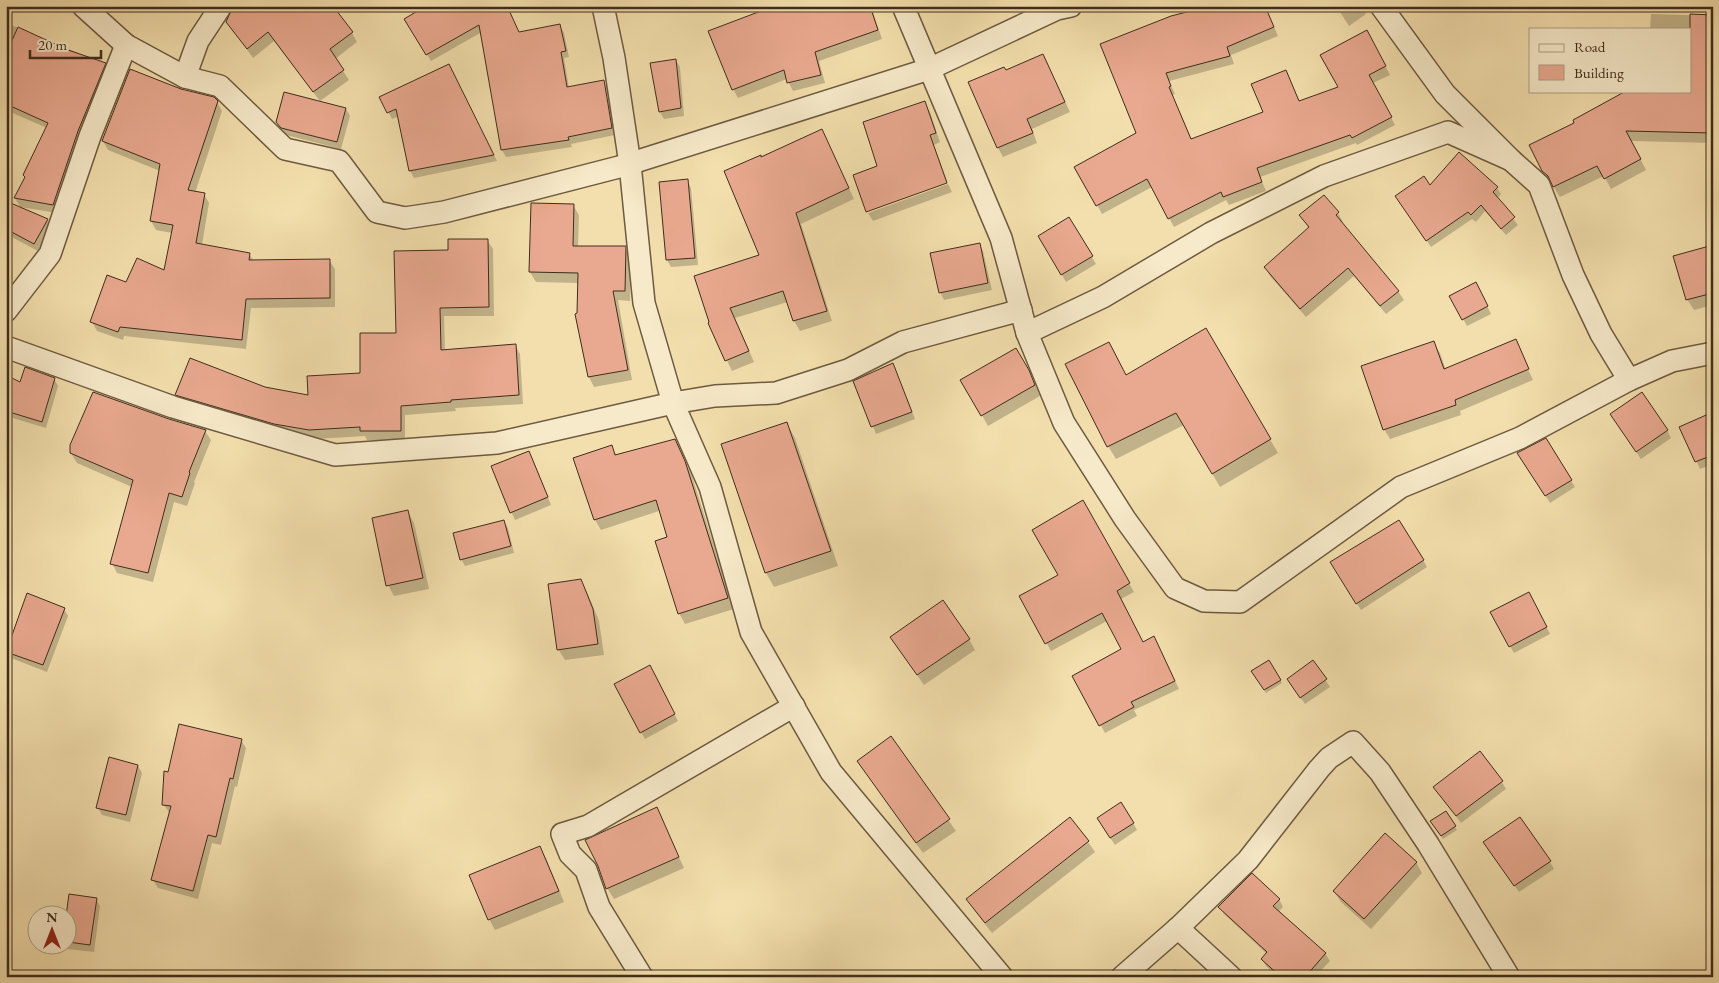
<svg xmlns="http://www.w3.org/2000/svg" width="1719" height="983" font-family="'EB Garamond',serif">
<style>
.shadow{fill:#0003}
.building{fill:#e9a990;stroke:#402d1c}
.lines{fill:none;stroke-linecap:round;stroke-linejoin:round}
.street-casing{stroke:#6d5a40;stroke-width:24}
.street{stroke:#f7eaca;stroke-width:21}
</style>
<rect width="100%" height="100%" fill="#f3dfad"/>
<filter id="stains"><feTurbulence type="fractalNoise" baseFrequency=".004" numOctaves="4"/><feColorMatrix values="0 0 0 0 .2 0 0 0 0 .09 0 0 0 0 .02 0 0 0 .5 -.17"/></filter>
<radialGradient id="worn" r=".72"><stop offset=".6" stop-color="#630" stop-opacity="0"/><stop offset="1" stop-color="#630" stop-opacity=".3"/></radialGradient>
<g class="shadow">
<polygon points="429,6 519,33 560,26 564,33 569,57 564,58 569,88 603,81 607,88 615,135 571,144 572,147 506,157 502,150 482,32 431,61 406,19"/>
<polygon points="819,6 871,6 882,39 819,61 825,83 793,91 787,79 738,98 733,89"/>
<polygon points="1265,6 1278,36 1231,55 1234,64 1169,81 1175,94 1172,95 1192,140 1265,113 1285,71 1300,102 1340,88 1367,32 1390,75 1373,83 1395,125 1357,145 1356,143 1260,177 1266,191 1229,205 1226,200 1174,227 1152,187 1102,214 1076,167 1138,133 1102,45"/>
<polygon points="1336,6 1361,6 1366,14 1349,26"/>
<polygon points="1651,14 1713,16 1713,143 1631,141 1646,170 1611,189 1604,176 1560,197 1543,170 1690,91 1690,29 1650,29"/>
<polygon points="227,21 352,33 357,42 335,59 349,80 320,101 274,41 253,58"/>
<polygon points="6,23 105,64 110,72 57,213 20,207 15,198 26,179 24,175 47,128 6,110"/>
<polygon points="1043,55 1070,112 1032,129 1037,143 1003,157 998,148 1006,72"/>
<polygon points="676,60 680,67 684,116 664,119 660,112 651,64"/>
<polygon points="452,73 497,161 414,178 410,171 399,116 392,119 381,98"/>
<polygon points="181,91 217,102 222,111 195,193 204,194 209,203 202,245 249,254 254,261 329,260 335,269 335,307 251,308 246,349 124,336 123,340 97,331 92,322 127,283 165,272 172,233 156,230 151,221 160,171 108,150 103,141"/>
<polygon points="924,102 930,112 940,142 934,145 947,181 867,211 879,166"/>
<polygon points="346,109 350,116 341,149 286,135 277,122"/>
<polygon points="827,141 854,199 801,224 832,321 800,331 794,321 788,302 735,318 754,362 732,371 709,323 761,256"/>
<polygon points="687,180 691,188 698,265 671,267 667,260"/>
<polygon points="948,184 952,192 873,221 868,213"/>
<polygon points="1430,187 1497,188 1501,194 1497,199 1518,225 1506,235 1485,211 1476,222 1472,219 1431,247 1401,203"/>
<polygon points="1324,196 1338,213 1343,222 1342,223 1398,291 1404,300 1386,314 1354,276 1306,317 1270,276 1265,267 1309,229 1301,216"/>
<polygon points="573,205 579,215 578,247 625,248 631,258 630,301 618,300 632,380 594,387 589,377 577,315 579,314 579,283 536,282 530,272"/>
<polygon points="6,214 47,220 51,227 38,251 6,234"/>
<polygon points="1069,219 1096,264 1066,282 1040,237"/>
<polygon points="487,240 493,249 494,316 444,316 445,351 515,345 520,354 523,404 455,408 456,411 405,415 405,440 367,440 365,436 315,439 182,404 177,394 264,388 309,396 361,374 397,334 450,251"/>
<polygon points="979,244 983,251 992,290 944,300 940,292"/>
<polygon points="1713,246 1713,305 1694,310 1687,299"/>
<polygon points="1480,291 1491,314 1467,326 1451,297"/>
<polygon points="1206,330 1278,453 1220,487 1184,425 1116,459 1108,446 1126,377"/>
<polygon points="1515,341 1533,380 1460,411 1461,415 1390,439 1384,429 1434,343 1440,353 1446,370"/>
<polygon points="1015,350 1035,383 1040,396 988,426 962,380"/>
<polygon points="896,371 915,419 876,434 855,382"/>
<polygon points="6,376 20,384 54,379 58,386 46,428 6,416"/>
<polygon points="1713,414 1713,464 1700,469 1681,427"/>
<polygon points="169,420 205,431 211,440 194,482 195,483 187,506 174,502 153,582 117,573 112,563 132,487 77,463 71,453"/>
<polygon points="1616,422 1667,430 1671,438 1641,459"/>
<polygon points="787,424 795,438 838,566 774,587 766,573 723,445"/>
<polygon points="674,440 691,473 734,609 685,624 679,613 668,538 659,511 601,530 595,520 575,459 611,446 617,456"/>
<polygon points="1546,440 1575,487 1550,503 1523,460"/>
<polygon points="533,460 551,505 515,520 492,467"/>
<polygon points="1083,502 1134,592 1121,599 1143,643 1158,646 1179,689 1134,710 1137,716 1105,733 1073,676 1122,649 1107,621 1051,651 1021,596 1059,575"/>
<polygon points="408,512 414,523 429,589 394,596 388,585"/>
<polygon points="504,521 508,528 514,553 465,566 461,559"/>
<polygon points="1423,560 1427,567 1361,610 1336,570"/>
<polygon points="580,580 587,592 599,621 604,655 565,660 558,649"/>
<polygon points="1533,601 1550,634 1514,653 1510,646"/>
<polygon points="64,609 68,616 47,672 11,658 7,651"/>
<polygon points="969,639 975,650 924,685 898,648"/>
<polygon points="1269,662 1282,683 1266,693 1253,671"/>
<polygon points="1313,662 1330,687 1305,704 1292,686"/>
<polygon points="649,667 678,721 645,739 641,732"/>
<polygon points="891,738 956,831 923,853 865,772"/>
<polygon points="241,740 246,748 237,787 235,786 221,845 212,843 198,899 158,888 153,880 170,814 164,805 169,773"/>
<polygon points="138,766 142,773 130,822 102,815 98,808"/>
<polygon points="1502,782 1506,789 1461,823 1439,794"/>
<polygon points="656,808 684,868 614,899 607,888"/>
<polygon points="1446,812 1457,830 1443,839 1432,821"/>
<polygon points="1133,823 1137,830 1115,845 1102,826"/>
<polygon points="1088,842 1095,852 992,933 974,910 968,899"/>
<polygon points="539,847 546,858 564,902 495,930 489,919"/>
<polygon points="1489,849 1550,862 1554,869 1519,892"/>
<polygon points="1416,862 1422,873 1371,929 1341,902 1334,891"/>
<polygon points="96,899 100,906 94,952 67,949 66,946 68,946 68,916"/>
<polygon points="1279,899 1283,907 1278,912 1325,953 1330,961 1315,977 1278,977 1266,966 1262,959 1267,954 1224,914 1220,907"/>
<polygon points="1175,969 1183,977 1168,977"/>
<polygon points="1478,972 1481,977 1471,977"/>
</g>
<g class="building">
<polygon points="233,6 333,6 353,32 330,49 344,70 313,92 268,32 247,49 226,22"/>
<polygon points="426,6 511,6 508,8 519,32 560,24 566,51 561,52 567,87 604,80 612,128 568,137 569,140 501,150 479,25 426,55 404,19"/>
<polygon points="760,6 870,6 878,30 815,52 821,75 787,83 784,70 732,90 708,31 761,11"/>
<polygon points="1210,6 1265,6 1274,27 1227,47 1230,56 1166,73 1171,86 1169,87 1191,139 1263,112 1251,84 1286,70 1299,101 1338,87 1320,55 1367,30 1386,66 1369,75 1392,117 1352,138 1350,135 1257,168 1262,182 1223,197 1221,192 1168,219 1147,179 1096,206 1074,167 1136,133 1100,44 1171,16"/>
<polygon points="1690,14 1713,15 1712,133 1626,131 1641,159 1604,179 1597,166 1553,187 1548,176 1542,171 1529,145 1574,123 1573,120 1626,91 1690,91"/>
<polygon points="18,27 68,50 106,63 78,131 53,205 14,198 25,177 23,175 48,123 6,104 6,54"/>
<polygon points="1043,54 1065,102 1027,119 1033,133 997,148 968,82 1004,67 1006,70"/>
<polygon points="676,59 681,108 659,112 650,63"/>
<polygon points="449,64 494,155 409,171 396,109 387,113 379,97"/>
<polygon points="130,69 181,89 214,97 218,101 188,190 205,193 196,243 250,253 249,260 330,259 330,298 246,299 242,340 120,327 118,332 90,322 107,275 126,282 137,258 164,270 173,225 150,221 160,164 102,141"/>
<polygon points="284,92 346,108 337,142 281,128 276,122"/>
<polygon points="925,101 936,133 930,135 947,183 866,212 853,175 877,166 863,122"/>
<polygon points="822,129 849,188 796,213 827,311 793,321 783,291 730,308 749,351 725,361 708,323 709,322 694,276 759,255 724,171 761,155 761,157"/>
<polygon points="1459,152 1498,187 1493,192 1515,217 1501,229 1481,205 1471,215 1468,212 1426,241 1395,196 1424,176 1430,185"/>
<polygon points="688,179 695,258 666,260 659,182"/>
<polygon points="1324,195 1339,212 1336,215 1399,291 1380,306 1348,268 1300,309 1264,267 1309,227 1299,215"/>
<polygon points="6,201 48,219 34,244 6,229"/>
<polygon points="531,203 574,204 573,246 626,246 625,291 613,291 628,370 588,377 575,314 577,313 578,273 529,272"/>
<polygon points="1069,217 1093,256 1061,275 1038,236"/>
<polygon points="448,239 488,239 489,307 440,308 441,350 516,344 519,395 451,400 451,402 401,406 401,431 360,431 360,427 309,430 274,424 175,395 190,358 265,387 308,395 307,376 360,373 360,333 396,333 394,251 448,250"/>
<polygon points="980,243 988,283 939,293 930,253"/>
<polygon points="1713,245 1713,293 1686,300 1673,256"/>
<polygon points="1476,282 1488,306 1462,320 1449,296"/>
<polygon points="1206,328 1271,439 1212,474 1176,413 1107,447 1065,364 1109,342 1126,375"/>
<polygon points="1516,339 1529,369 1455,400 1456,405 1383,430 1361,366 1434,341 1444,369"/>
<polygon points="1016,348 1029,370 1035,385 981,416 960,380"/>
<polygon points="893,363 912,412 871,427 853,381"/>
<polygon points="25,367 55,378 42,422 6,411 6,375 20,382"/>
<polygon points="93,392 169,419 206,430 189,472 190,473 182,497 169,493 148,573 110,564 133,480 70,453 70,445"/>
<polygon points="1642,392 1668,430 1636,452 1610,414"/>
<polygon points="1713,412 1713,455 1695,462 1679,427"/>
<polygon points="787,422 831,551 765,573 721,444"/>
<polygon points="1546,438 1572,480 1545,496 1517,453"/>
<polygon points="675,439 685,461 728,598 678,614 655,541 667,537 656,500 594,520 573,458 612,445 615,455"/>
<polygon points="529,451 548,497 510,513 491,466"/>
<polygon points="1083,500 1130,583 1117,591 1143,642 1154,636 1175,681 1131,702 1134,707 1099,726 1072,676 1121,649 1102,613 1045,644 1019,596 1058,575 1032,530"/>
<polygon points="408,510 423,578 386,586 372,518"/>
<polygon points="504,520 511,546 460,560 453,533"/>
<polygon points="1399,520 1424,560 1356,604 1330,562"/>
<polygon points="581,579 593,609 598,644 557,650 548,584"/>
<polygon points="1529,592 1547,627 1509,647 1490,612"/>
<polygon points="27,593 65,608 43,665 6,652"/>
<polygon points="943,600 970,639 917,675 890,637"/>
<polygon points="1269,660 1281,680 1264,690 1251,671"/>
<polygon points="1313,660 1327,679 1300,698 1287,679"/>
<polygon points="650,665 675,714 640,733 614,684"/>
<polygon points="179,724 242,739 233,779 230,778 216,837 208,835 193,891 151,880 171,806 162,805 164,771 168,772"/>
<polygon points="891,736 950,819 916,843 857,761"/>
<polygon points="1480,751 1503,781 1456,816 1433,787"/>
<polygon points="109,757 138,765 126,815 96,808"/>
<polygon points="1121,802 1134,823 1110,838 1097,818"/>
<polygon points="657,807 679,857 606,889 598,866 585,840"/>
<polygon points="1446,811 1456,826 1441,836 1430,821"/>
<polygon points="1070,817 1089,841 985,923 966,899"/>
<polygon points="1520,817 1551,861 1514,886 1483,842"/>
<polygon points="1385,833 1417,862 1364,919 1333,891"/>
<polygon points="540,846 559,891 488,920 469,875"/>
<polygon points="1252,873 1280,899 1273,906 1326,953 1305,977 1281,977 1261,959 1267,952 1218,907"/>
<polygon points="69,894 97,898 90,945 68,942 68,916 66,916"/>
</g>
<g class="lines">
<g class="street-casing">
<g id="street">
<polyline points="83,6 126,45 185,77 220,86 285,149 339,161 377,212 405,218 444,212 619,167 929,69 1057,9 1071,6"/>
<polyline points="603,6 614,58 630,164 644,303 673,403 710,487 751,632 831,772 1002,977"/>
<polyline points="903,6 1001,238 1027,333 1064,423 1125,519 1175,588 1204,601 1240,602 1401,487 1520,438 1629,380 1672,361 1713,353"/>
<polyline points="1381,6 1445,94 1511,160 1539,185 1573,275 1601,334 1629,380"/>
<polyline points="185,77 198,41 221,6"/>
<polyline points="6,311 50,254 90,136 126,45"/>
<polyline points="1027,333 1103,297 1211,233 1324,176 1448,132 1511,160"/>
<polyline points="6,347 173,407 335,455 497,443 673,403 715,396 776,393 848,370 903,342 1021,310"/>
<polyline points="1178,928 1231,977"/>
<polyline points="642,977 599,907 586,870 570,854 562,834 588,826 794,706"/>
<polyline points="1122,977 1178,928 1248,860 1319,769 1329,758 1353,742 1380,772 1428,844 1509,977"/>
</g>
</g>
<use href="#street" class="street"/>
</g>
<rect width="1719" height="983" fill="none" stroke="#f3dfad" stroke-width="25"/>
<rect x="8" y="8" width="1704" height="968" fill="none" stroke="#402d1c" stroke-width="2.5"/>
<rect x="12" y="12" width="1694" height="958" fill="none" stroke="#402d1c"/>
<rect x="1529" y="28" width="162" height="65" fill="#f7eaca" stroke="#ae9e84"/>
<rect x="1539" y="44" width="25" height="8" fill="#f7eaca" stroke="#ae9e84"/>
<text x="1574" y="52" font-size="15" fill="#402d1c">Road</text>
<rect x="1539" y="65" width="25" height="15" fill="#e9a990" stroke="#ae9e84"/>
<text x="1574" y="78" font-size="15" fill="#402d1c">Building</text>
<g transform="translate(52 930)"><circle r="24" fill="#f7eaca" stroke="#ae9e84"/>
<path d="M0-4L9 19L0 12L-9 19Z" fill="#8f2418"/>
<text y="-8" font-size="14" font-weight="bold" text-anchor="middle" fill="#402d1c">N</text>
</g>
<path d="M30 50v8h71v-8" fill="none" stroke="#402d1c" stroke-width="2.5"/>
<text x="38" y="50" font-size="15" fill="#402d1c" stroke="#f7eaca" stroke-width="4" paint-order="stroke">20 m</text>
<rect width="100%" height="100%" filter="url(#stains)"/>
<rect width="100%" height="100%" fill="url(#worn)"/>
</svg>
